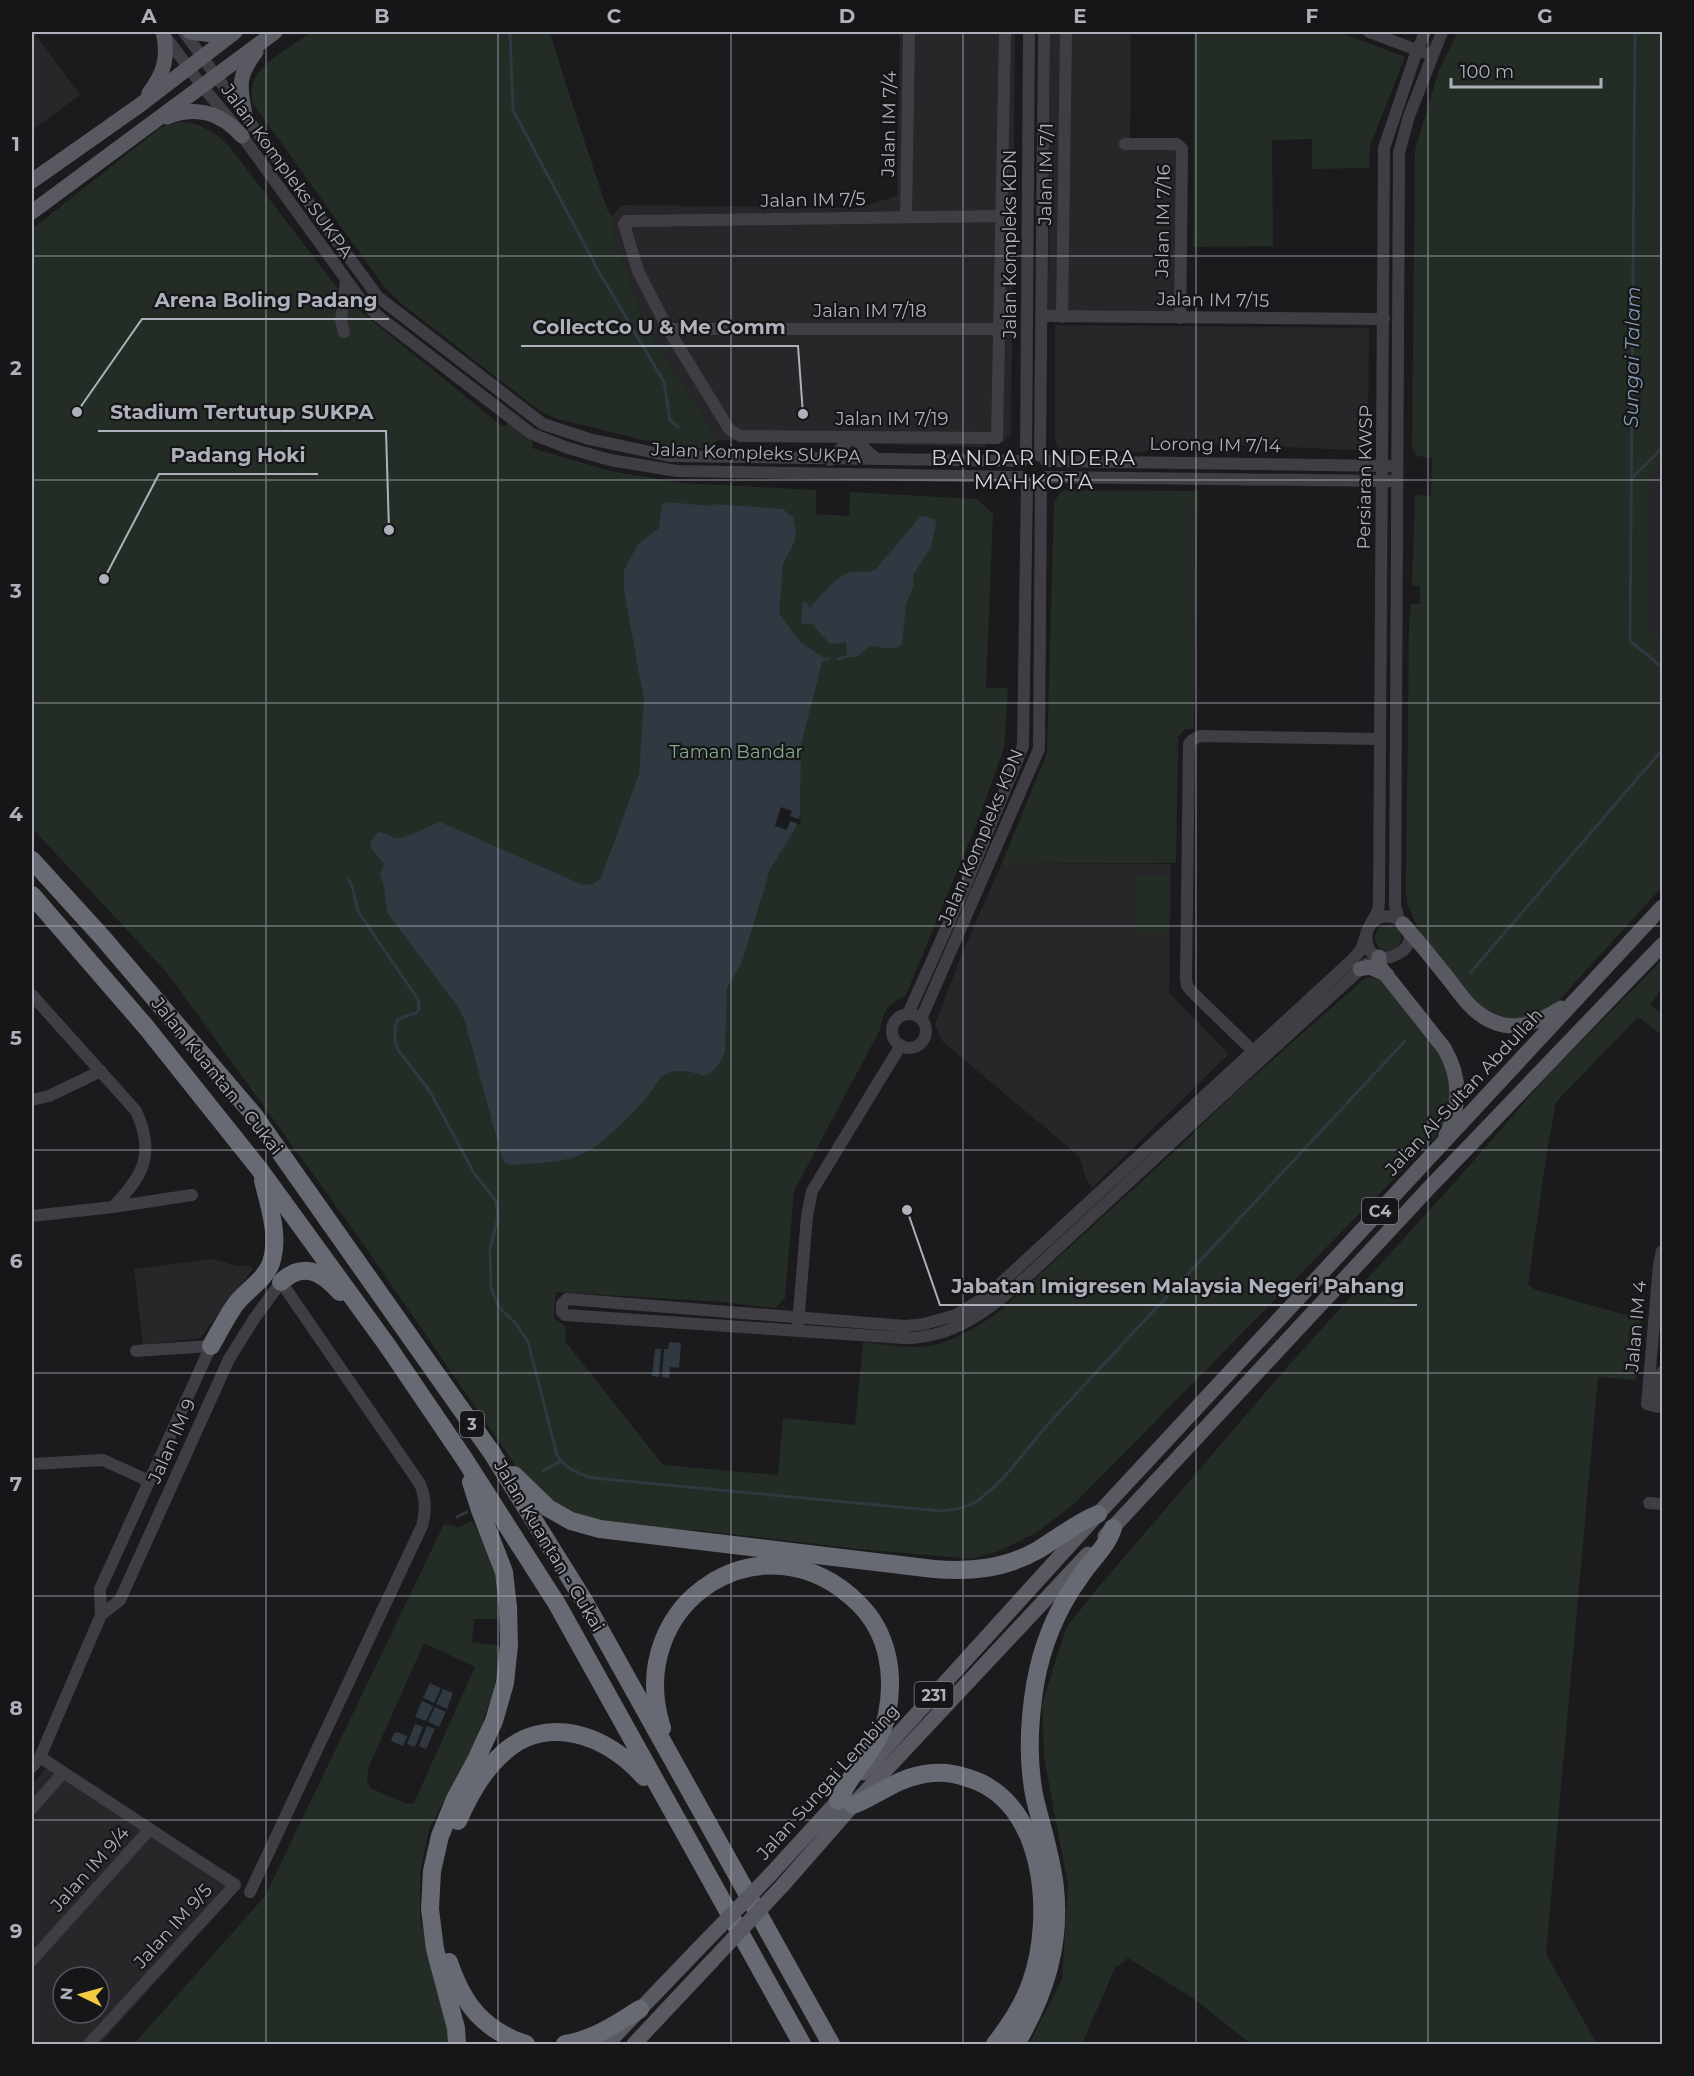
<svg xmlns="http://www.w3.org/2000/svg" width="1694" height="2076" font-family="Montserrat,sans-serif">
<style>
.built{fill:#27272a;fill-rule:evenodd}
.green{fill:#232c25;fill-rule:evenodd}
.water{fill:#303842}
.pier{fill:#1b1b1d}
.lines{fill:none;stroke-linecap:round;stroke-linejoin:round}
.stream{stroke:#303842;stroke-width:3}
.minor{stroke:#3e3e44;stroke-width:12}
.major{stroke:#585961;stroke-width:15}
.highway{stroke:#686a73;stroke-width:18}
.major-bridge{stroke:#585961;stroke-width:15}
.grid{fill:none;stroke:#aeb1bc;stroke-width:1.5;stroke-opacity:0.55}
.labels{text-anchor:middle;stroke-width:4.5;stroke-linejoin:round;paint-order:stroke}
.shield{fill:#161618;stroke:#80828b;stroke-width:1.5}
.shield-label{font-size:16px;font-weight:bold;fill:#aeb1bc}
.street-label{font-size:18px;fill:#aeb1bc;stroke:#161618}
.park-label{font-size:18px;fill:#85a78b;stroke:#161618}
.water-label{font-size:20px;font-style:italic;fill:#869ab6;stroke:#161618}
.quarter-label{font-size:21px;letter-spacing:1.5px;fill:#cfd0d8;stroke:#161618}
.leader{fill:none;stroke:#aeb1bc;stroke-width:2}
.callout-dot{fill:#aeb1bc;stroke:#161618;stroke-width:2}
.callout-label{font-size:20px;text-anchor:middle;font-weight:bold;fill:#aeb1bc;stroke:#161618;stroke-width:4.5;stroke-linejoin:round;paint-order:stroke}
.neatline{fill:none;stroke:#aeb1bc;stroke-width:2}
.grid-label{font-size:20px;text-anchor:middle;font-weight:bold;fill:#aeb1bc}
</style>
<rect width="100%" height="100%" fill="#1b1b1d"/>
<g class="built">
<polygon points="32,32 38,32 35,34 80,95 32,130"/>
<polygon points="900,32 1015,32 1011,437 1007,437 1004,442 986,442 986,447 718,440 645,325 612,229 612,216 622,205 857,208 897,196"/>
<polygon points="1050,32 1131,32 1130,139 1182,140 1188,146 1187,312 1048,312"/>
<polygon points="1055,325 1369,328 1368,440 1366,445 1358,450 1159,442 1145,452 1066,450 1058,447 1055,441"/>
<polygon points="1662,463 1662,637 1648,627 1650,474"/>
<polygon points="1002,863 1171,864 1169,993 1229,1054 1092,1188 1085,1176 1080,1157 943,1042 935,1025 961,956"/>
<polygon points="212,1259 238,1266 249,1265 253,1269 200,1338 143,1345 134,1269"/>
<path d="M 48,1766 L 241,1880 L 237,1892 L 100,2044 L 32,2044 L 32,1785 ZM 63,1977 L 99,1977 L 99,2013 L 63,2013 Z"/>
</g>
<g class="green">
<path d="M 312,32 L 550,32 L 566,85 L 607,209 L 612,216 L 612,229 L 645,325 L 718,440 L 706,449 L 671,447 L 554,418 L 540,411 L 403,305 L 385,288 L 252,102 C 252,94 251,85 255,78 C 264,61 296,43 312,32 Z"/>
<polygon points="1194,32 1339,32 1405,57 1370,146 1369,168 1312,169 1312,139 1272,140 1273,246 1193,247"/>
<polygon points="1458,32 1662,32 1662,463 1650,475 1648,627 1662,637 1662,887 1559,1000 1542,1014 1522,1018 1500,1018 1480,1009 1420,933 1408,906 1406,893 1409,625 1411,604 1420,604 1420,586 1412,585 1415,495 1431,496 1432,458 1417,456 1412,448 1415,150 1438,73"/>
<path d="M 182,122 C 201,123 216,133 229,146 L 338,289 L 358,309 L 503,427 L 509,423 L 533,442 L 532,448 L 611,471 L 681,483 L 816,490 L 816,514 L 849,516 L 850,492 L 977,499 L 993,514 L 986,688 L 1008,688 L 1004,748 L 979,818 L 906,995 C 888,1005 883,1009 880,1030 L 794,1191 L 785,1298 L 775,1308 L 723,1302 L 556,1292 L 554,1318 L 566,1327 L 565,1341 L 663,1465 L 778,1475 L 783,1418 L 855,1425 L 863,1342 C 884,1344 907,1349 928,1346 C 952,1343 975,1327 995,1315 L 1174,1152 L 1235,1093 L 1364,979 L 1369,977 L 1383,981 L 1444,1060 L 1450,1081 L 1450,1105 L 1446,1120 L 1439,1133 L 1074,1504 L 1036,1533 L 999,1551 L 971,1559 L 860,1549 L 696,1530 L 624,1526 L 584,1517 L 556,1504 L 522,1475 L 357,1235 L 168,974 L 32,828 L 32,229 L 160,128 L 170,124 Z"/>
<polygon points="1064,490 1198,491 1194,721 1194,729 1185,729 1178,737 1176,863 1002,863 1047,753 1054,502 1059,494"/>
<rect x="1135" y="877" width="33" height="57"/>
<circle cx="1388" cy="938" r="13"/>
<polygon points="1662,960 1662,988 1650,1005 1662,1014 1662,1035 1638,1017 1556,1102 1547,1151 1528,1284 1536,1290 1641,1319 1636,1380 1598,1377 1546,1954 1597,2044 1251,2044 1194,1999 1128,1958 1115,1968 1082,2044 1029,2044 1062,1979 1068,1885 1044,1757 1042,1704 1066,1628 1096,1590 1289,1365 1455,1182 1550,1073"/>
<path d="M 472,1521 L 487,1546 L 499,1574 L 504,1619 L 474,1619 L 472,1642 L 503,1646 L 501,1662 L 491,1698 L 477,1739 L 429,1829 L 420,1873 L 420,1918 L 449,2035 L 449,2044 L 134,2044 L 265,1896 L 444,1524 L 459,1527 ZM 424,1643 L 475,1667 L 414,1803 L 408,1804 L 370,1788 L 367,1780 L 369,1766 Z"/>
</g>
<g class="water">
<path d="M 666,502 L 712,506 L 714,504 L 783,509 L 793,517 L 796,530 L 795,541 L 783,564 L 779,613 L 801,643 L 822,656 L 823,659 L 801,745 L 800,813 L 794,831 L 770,869 L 742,962 L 727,988 L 725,1051 C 722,1062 715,1071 704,1076 C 694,1072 679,1069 668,1073 C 658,1077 654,1089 647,1097 C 635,1112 606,1140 590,1150 C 567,1164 536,1163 509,1165 L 503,1161 L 465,1022 L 460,1010 L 388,914 C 384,900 386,887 380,874 L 384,864 L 371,848 L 370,842 L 378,832 C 386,832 389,837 396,838 C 403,840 431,825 440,822 L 583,885 L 594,884 L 601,878 L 639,774 L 644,700 L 624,591 L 624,570 L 638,544 L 659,528 L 662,505 Z"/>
<path d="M 921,516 L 935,519 L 936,524 L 931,547 L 913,575 L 914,584 L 906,605 L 902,644 C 895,652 882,647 872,646 C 862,649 857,663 847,655 L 846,642 L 833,644 L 829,643 L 811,623 L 803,625 L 801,622 L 803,601 L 807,602 L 808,607 L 811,607 C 819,597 839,574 851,572 C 859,571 867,573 875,570 Z"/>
<polygon points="669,1342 681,1343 679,1368 670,1367 669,1378 662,1377 664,1349 668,1349"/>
<polygon points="655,1349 661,1349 659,1377 652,1376"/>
<polygon points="430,1683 441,1688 434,1703 423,1698"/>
<polygon points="443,1689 453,1693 447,1709 436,1704"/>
<polygon points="422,1701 433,1706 426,1721 415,1717"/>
<polygon points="435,1707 446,1712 439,1727 428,1722"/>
<polygon points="415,1724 423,1727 415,1747 407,1744"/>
<polygon points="427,1726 435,1729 426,1749 419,1746"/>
<polygon points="397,1732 407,1736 403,1746 391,1741 394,1733"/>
</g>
<polygon class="pier" points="781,807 792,811 790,816 801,820 800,824 790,821 787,830 775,826"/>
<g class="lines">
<g class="stream">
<polyline points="510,32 513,110 598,270 664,382 670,420 678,427"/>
<polyline points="1635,32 1630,641 1662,667"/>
<polyline points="1632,478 1662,448"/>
<polyline points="823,659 829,659"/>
<polyline points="838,659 848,656"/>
<path d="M 348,878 C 355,888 354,902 359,913 L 418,999 L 419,1009 L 416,1013 L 398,1019 L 395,1027 L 395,1042 L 398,1050 L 429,1090 L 474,1173 L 496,1201 L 498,1217 L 490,1249 L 491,1288 L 499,1307 L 517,1325 L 528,1342 L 557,1455 C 565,1468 580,1475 594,1478 L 941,1511 C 952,1510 962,1509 972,1504 C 998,1490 1029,1446 1049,1423 L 1405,1041"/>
<polyline points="1470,973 1662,750"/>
<polyline points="543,1471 561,1461"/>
<polyline points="457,1517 467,1512"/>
</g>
<g class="minor">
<polyline points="184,32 378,297 543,424 589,439 669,456 1022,461"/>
<polyline points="1369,32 1425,53"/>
<polyline points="163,33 202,86 232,122 361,300 378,316 532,434 568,448 610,460 677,471 1022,477"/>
<polyline points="1125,144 1177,144 1182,149 1180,318"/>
<polyline points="1001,216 626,221 624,224 638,271 668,329 729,429 740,436 997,438 1005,32"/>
<polyline points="906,217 909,32"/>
<polyline points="1042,316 1384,319"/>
<polyline points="1062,317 1066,32"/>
<polyline points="668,329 1000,329"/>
<polyline points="344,332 341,320 346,280"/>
<polyline points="1040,456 1044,32"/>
<polyline points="1026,457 1029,32"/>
<polyline points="830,460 852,437 876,459"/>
<polyline points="1046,461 1390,466"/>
<polyline points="1046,477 1390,481"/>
<polyline points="1399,920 1395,906 1399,153 1409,116 1442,32"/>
<polyline points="1371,923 1378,911 1379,901 1384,148 1414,59 1425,32"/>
<path d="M 1366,964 L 1250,1070 L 1023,1280 C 989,1310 952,1339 904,1338 L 565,1315 L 562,1312 L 562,1304 L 567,1299 L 906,1326 L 924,1324 L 956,1315 L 988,1295 L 1352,960 C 1355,956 1359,953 1361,949 C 1365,942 1365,934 1369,927 C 1376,915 1392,913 1401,922 C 1434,951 1360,980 1367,932"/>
<path d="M 32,995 L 136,1111 C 156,1154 143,1176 113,1207"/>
<polyline points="908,1014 964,889 1023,746 1027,482"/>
<circle cx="909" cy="1031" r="17"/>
<polyline points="921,1019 1039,749 1041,481"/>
<polyline points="1253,1051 1192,992 1187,986 1186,978 1189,744 1192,740 1200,736 1380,739"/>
<polyline points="32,1100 49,1096 101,1071"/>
<polyline points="32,1216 113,1207 192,1195"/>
<polyline points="1662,1251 1659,1265 1647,1404 1658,1407 1662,1372"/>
<polyline points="798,1324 807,1216 812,1191 901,1045"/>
<polyline points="32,1464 103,1460 149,1481"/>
<polyline points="1649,1503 1662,1504"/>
<path d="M 101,1615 L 120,1600 L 229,1359 L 254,1319 L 281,1282 L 420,1484 C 426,1498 426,1512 422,1526 L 250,1892"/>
<polyline points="40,1757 235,1885 89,2044"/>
<polyline points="32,1767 40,1757 101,1615 100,1589 211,1346 136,1351"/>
<polyline points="32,1808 63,1773"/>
<polyline points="32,1960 150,1829"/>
</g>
<g class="major">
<polyline points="190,32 212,35 221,32"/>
<path d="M 149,93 C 164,74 169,56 163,32"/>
<path d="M 245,114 C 239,86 238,75 256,52"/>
<path d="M 167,117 C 197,105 221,113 242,136"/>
<polyline points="32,181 140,105 235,32"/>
<polyline points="32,212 275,32"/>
<path d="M 1403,924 C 1418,941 1433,959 1447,977 C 1456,988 1465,1003 1477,1012 C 1506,1035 1533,1026 1561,1008"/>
<path d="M 1379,957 L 1379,966 L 1444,1048 C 1461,1077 1461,1106 1446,1135"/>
<polyline points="1360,969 1370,967 1387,975"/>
<polyline points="1105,1536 1428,1189 1662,945"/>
<polyline points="863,1773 1098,1514 1662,907"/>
<polyline points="770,1875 845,1793"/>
<polyline points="783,1885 853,1805 1088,1554"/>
<polyline points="607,2044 699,1948"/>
<polyline points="634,2044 712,1961"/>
</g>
<g class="highway">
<polyline points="32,860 103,938 253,1114 492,1453 583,1599 831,2044"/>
<polyline points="32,895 146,1027 260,1170 387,1345 465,1460 557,1604 802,2044"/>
<path d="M 281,1282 C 303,1261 322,1272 340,1292"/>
<path d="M 211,1346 C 219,1332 226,1318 235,1305 C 245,1291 265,1280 271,1263 C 280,1235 269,1207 263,1180"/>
<path d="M 514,1475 L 548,1508 L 571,1521 L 600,1529 L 934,1569 C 970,1572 1005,1569 1038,1550 C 1058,1538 1076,1523 1098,1514"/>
<path d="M 662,1728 C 622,1602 765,1510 859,1604 C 888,1633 895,1674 887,1714 C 881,1747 851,1770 838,1801"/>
<path d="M 853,1805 C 883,1793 898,1776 933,1773 C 945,1772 957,1774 968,1778 C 1046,1801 1054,1917 1031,1982 C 1023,2006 1010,2025 995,2044"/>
<path d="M 458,1821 C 468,1798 482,1772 501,1755 C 545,1712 608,1735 644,1777"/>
<path d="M 449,1962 C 463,2004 483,2030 526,2044"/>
<polyline points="457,2044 456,2028 435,1949 430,1909 432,1871 440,1836 455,1799 476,1760 494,1721 505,1683 509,1645 508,1607 504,1572 480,1510 471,1482"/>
<path d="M 565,2044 C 593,2040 616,2024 640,2009"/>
<path d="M 1016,2044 C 1045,1995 1061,1945 1055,1888 C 1052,1858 1042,1828 1035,1799 C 1027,1762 1029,1722 1035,1685 C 1042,1644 1056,1610 1080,1577 C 1091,1560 1107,1547 1113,1528"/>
</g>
<g class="major-bridge">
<polyline points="699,1948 770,1875"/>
<polyline points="712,1961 783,1885"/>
</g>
</g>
<path class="grid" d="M 266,32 L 266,2044M 498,32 L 498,2044M 731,32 L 731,2044M 963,32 L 963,2044M 1196,32 L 1196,2044M 1428,32 L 1428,2044M 32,256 L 1662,256M 32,480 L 1662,480M 32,703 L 1662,703M 32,926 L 1662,926M 32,1150 L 1662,1150M 32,1373 L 1662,1373M 32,1596 L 1662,1596M 32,1820 L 1662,1820"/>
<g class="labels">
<g class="shield">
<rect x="1362" y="1198" width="36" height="26" rx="4.5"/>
<rect x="460" y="1411" width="24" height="26" rx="4.5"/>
<rect x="914.5" y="1682" width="39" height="26" rx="4.5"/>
</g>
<g class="shield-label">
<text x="1380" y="1217">C4</text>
<text x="472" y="1430">3</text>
<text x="934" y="1701">231</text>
</g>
<g class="street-label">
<text transform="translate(889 124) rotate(-89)" y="6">Jalan IM 7/4</text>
<text transform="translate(287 171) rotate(54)" y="6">Jalan Kompleks SUKPA</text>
<text transform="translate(1046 174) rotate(-89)" y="6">Jalan IM 7/1</text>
<text transform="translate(813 200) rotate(-1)" y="6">Jalan IM 7/5</text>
<text transform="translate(1163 221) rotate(-89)" y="6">Jalan IM 7/16</text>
<text transform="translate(1010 244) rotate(-90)" y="6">Jalan Kompleks KDN</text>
<text transform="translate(1213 300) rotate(1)" y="6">Jalan IM 7/15</text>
<text x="870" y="317">Jalan IM 7/18</text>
<text x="892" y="425">Jalan IM 7/19</text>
<text transform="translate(1215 445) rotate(1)" y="6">Lorong IM 7/14</text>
<text transform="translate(756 453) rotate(2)" y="6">Jalan Kompleks SUKPA</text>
<text transform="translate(1365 477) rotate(-89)" y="6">Persiaran KWSP</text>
<text transform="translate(981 837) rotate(-67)" y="6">Jalan Kompleks KDN</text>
<text transform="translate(217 1076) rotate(51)" y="6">Jalan Kuantan - Cukai</text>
<text transform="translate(1464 1092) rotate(-47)" y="6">Jalan Al-Sultan Abdullah</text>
<text transform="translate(1636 1326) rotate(-85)" y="6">Jalan IM 4</text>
<text transform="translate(172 1441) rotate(-66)" y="6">Jalan IM 9</text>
<text transform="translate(549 1546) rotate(59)" y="6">Jalan Kuantan - Cukai</text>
<text transform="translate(828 1782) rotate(-48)" y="6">Jalan Sungai Lembing</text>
<text transform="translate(90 1869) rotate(-48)" y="6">Jalan IM 9/4</text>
<text transform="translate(173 1926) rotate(-48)" y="6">Jalan IM 9/5</text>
</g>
<g class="park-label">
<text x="736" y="758">Taman Bandar</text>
</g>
<g class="water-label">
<text transform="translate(1632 357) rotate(-89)" y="7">Sungai Talam</text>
</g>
<g class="quarter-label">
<text x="1034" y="465">BANDAR INDERA<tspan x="1034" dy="24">MAHKOTA</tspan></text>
</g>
</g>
<path class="leader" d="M77 412L142 319H389M803 414L798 346H521M389 530L386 431H98M104 579L159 474H318M907 1210L940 1305H1417"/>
<g class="callout-dot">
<circle cx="77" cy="412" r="6"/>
<circle cx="803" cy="414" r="6"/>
<circle cx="389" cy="530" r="6"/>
<circle cx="104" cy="579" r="6"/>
<circle cx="907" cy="1210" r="6"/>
</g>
<g class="callout-label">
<text x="266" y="307">Arena Boling Padang</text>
<text x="659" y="334">CollectCo U &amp; Me Comm</text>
<text x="242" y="419">Stadium Tertutup SUKPA</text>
<text x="238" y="462">Padang Hoki</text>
<text x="1178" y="1293">Jabatan Imigresen Malaysia Negeri Pahang</text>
</g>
<rect width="1694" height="2076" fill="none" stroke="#161618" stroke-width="66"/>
<g transform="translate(81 1995) rotate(275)"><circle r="28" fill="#161618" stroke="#53545a" stroke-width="1.5"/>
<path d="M0-4.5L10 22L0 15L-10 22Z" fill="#f0ca40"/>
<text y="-9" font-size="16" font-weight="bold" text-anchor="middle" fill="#aeb1bc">N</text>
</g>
<path d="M1451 78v9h150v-9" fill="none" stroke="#aeb1bc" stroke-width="3"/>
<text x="1460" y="78" font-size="18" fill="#aeb1bc" stroke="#161618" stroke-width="4.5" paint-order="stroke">100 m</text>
<rect x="33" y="33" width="1628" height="2010" class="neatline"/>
<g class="grid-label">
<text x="149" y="23">A</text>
<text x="382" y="23">B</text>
<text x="614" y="23">C</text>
<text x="847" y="23">D</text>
<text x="1080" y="23">E</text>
<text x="1312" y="23">F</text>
<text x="1545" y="23">G</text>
<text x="16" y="151">1</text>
<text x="16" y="375">2</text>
<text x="16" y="598">3</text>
<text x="16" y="821">4</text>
<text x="16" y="1045">5</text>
<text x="16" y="1268">6</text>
<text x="16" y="1491">7</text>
<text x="16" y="1715">8</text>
<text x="16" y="1938">9</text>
</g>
</svg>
